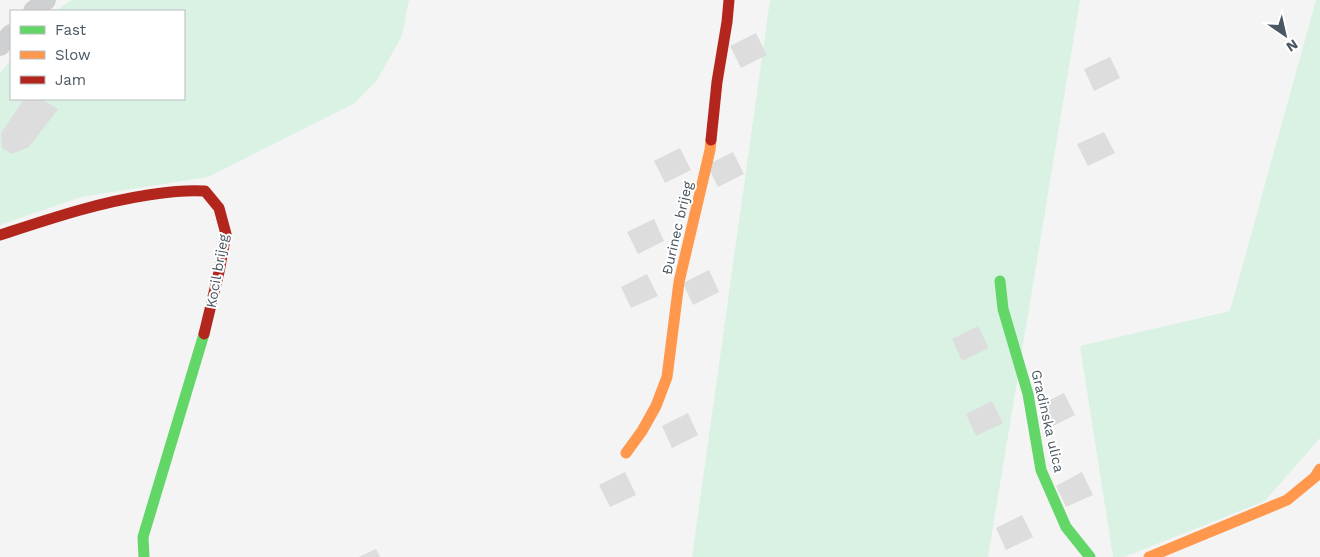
<svg xmlns="http://www.w3.org/2000/svg" width="1320" height="557" font-family="'Work Sans',sans-serif">
<style>
.green{fill:#d9f2e3}
.building{fill:#ddddde}
.lines{fill:none;stroke-linecap:round;stroke-linejoin:round}
.street{stroke:#ced0d2;stroke-width:20}
.fast{stroke:#63d668;stroke-width:11}
.slow{stroke:#ff974d;stroke-width:11}
.jam{stroke:#b3261e;stroke-width:11}
.labels{text-anchor:middle;stroke-width:4;stroke-linejoin:round;paint-order:stroke}
.street-label{font-size:14px;fill:#4a5661;stroke:#fff}
</style>
<rect width="100%" height="100%" fill="#f4f4f4"/>
<g class="green">
<polygon points="72,0 409,0 402,36 377,80 355,103 208,177 81,197 0,225 0,73 11,60 11,99 184,99 184,11 55,11"/>
<polygon points="770,0 1080,0 988,557 692,557"/>
<polygon points="1316,0 1320,0 1320,438 1265,501 1124,557 1113,557 1080,346 1230,311"/>
</g>
<g class="building">
<polygon points="756,33 767,55 741,68 730,46"/>
<polygon points="1110,57 1120,78 1094,91 1084,69"/>
<polygon points="24,99 41,99 58,109 29,147 12,154 2,148 1,133"/>
<polygon points="1104,132 1115,153 1088,166 1077,144"/>
<polygon points="680,148 691,170 665,183 654,161"/>
<polygon points="733,152 744,174 718,187 707,165"/>
<polygon points="654,219 664,241 638,254 627,232"/>
<polygon points="709,270 719,292 693,305 683,283"/>
<polygon points="647,274 658,296 631,308 621,287"/>
<polygon points="978,326 989,348 962,361 952,339"/>
<polygon points="1064,393 1075,415 1049,428 1038,406"/>
<polygon points="992,401 1003,423 976,436 966,414"/>
<polygon points="688,413 698,435 672,448 662,426"/>
<polygon points="625,472 636,495 610,507 599,485"/>
<polygon points="1082,472 1093,495 1066,507 1056,486"/>
<polygon points="1022,515 1033,537 1006,550 996,528"/>
<polygon points="376,549 380,557 359,557"/>
</g>
<g class="lines">
<g class="street">
<polyline points="33,11 46,0"/>
<polyline points="0,46 11,34"/>
</g>
<g class="fast">
<polyline points="1000,281 1003,309 1028,394 1041,470 1066,527 1090,557"/>
<polyline points="144,557 143,537 204,334"/>
</g>
<g class="slow">
<polyline points="626,453 642,431 656,406 667,377 679,282 710,150 711,140"/>
<polyline points="1149,557 1287,500 1315,477 1320,469"/>
</g>
<g class="jam">
<polyline points="711,140 717,82 727,22 729,0"/>
<path d="M 0,235 C 49,219 96,203 148,195 C 169,192 184,190 205,191 L 219,208 L 226,234 L 219,272 L 204,334"/>
</g>
</g>
<g class="labels">
<g class="street-label">
<text transform="translate(677 228) rotate(-77)" y="5">Đurinec brijeg</text>
<text transform="translate(217 271) rotate(-80)" y="5">Kocil brijeg</text>
<text transform="translate(1048 421) rotate(77)" y="5">Gradinska ulica</text>
</g>
</g>
<rect x="10" y="10" width="175" height="90" fill="#ffffff" stroke="#b7bbc0"/>
<rect x="20" y="26" width="25" height="8" fill="#63d668" stroke="#b7bbc0"/>
<text x="55" y="35" font-size="15" fill="#4a5661">Fast</text>
<rect x="20" y="51" width="25" height="8" fill="#ff974d" stroke="#b7bbc0"/>
<text x="55" y="60" font-size="15" fill="#4a5661">Slow</text>
<rect x="20" y="76" width="25" height="8" fill="#b3261e" stroke="#b7bbc0"/>
<text x="55" y="85" font-size="15" fill="#4a5661">Jam</text>
<g transform="translate(1285 35) rotate(146)" stroke="#ffffff" stroke-width="4" paint-order="stroke">
<path d="M0-4L9 19L0 12L-9 19Z" fill="#4a5661"/>
<text y="-8" font-size="14" font-weight="bold" text-anchor="middle" fill="#4a5661">N</text>
</g>
</svg>
